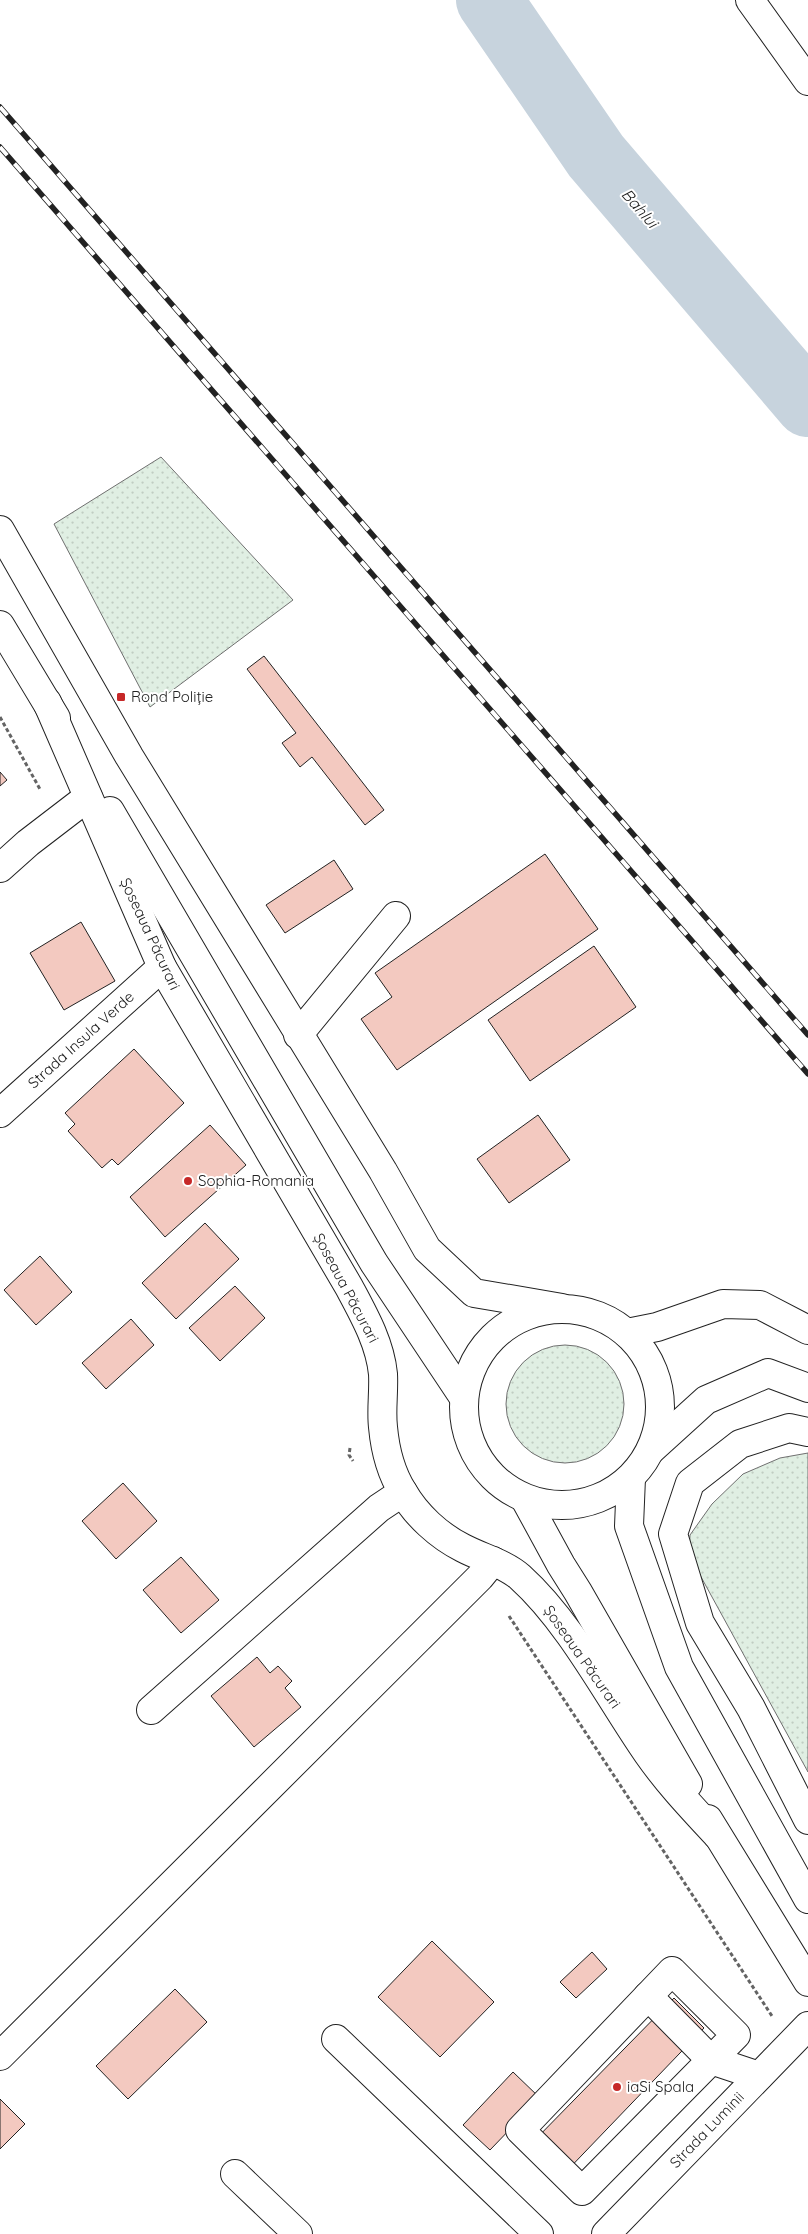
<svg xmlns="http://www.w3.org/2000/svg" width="808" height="2234" font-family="Quicksand,sans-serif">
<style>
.grass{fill:url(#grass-dots);stroke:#6f6f6f}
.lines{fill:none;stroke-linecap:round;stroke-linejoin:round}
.river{stroke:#c7d3dd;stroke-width:66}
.building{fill:#f3c9c0;stroke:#222}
.minor-casing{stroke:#222;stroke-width:30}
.highway-casing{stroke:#222;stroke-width:30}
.path{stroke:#646464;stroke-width:3;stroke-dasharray:4 2.5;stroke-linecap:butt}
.minor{stroke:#fff;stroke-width:28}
.highway{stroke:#fff;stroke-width:28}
.rail-casing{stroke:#222;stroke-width:5.5}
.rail{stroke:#fff;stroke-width:4;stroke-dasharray:11;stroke-linecap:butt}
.poi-dot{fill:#c62828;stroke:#fff;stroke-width:2}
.labels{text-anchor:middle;stroke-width:4;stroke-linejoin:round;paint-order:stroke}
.poi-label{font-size:15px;fill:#222;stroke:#fff;text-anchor:start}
.street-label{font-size:15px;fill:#222;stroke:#fff}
.water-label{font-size:16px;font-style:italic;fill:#222;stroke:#fff}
</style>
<defs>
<pattern id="grass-dots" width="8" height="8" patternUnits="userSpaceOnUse" patternTransform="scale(1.25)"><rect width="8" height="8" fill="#e0efe3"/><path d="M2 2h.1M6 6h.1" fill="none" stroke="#c0cdc2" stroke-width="1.8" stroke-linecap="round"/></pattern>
</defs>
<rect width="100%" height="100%" fill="#fff"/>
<g class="grass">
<polygon points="161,457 293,600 150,707 54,524"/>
<circle cx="565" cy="1404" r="59"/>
<polygon points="808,1453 808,1772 689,1555 690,1535 712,1504 743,1474 780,1458"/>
</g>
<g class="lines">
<polyline class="river" points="489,0 596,156 808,404"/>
</g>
<g class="building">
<polygon points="264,656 384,810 365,825 312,757 300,767 282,743 296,733 247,669"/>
<polygon points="0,772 7,780 0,786"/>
<polygon points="545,854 598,929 397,1070 361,1019 392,997 375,973"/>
<polygon points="334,860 353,889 285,933 266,905"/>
<polygon points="81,922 115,981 64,1010 30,953"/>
<polygon points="594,946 636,1007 530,1081 488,1020"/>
<polygon points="134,1049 184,1103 118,1165 112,1159 102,1168 68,1131 75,1124 65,1113"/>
<polygon points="538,1115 570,1160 509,1203 477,1159"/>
<polygon points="210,1125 246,1165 165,1237 130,1197"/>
<polygon points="205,1223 239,1259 176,1319 142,1283"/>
<polygon points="40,1256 72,1292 36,1325 4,1290"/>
<polygon points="235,1286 265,1318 220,1361 189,1328"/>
<polygon points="131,1319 154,1345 106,1389 82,1363"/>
<polygon points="123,1483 157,1521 116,1559 82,1521"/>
<polygon points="181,1557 219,1600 181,1633 143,1590"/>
<polygon points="257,1657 270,1673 278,1666 292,1681 285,1688 301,1707 254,1747 211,1696"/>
<polygon points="432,1941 494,2002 440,2057 378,1997"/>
<polygon points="592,1952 607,1969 576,1998 560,1982"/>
<polygon points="175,1989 207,2022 128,2099 96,2066"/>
<polygon points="674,1998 704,2028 559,2179 528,2147"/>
<polygon points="513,2072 540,2098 490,2150 463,2125"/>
<polygon points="0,2099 25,2124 0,2149"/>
</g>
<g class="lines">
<g class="minor-casing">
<g id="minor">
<polyline points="750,0 808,81"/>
<polyline points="0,868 28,843 88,797"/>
<polyline points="298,1035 396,916"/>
<polyline points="0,1113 162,967"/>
<polyline points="627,1333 657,1327 723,1304 760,1305 808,1330"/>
<polyline points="808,1432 789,1428 740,1444 690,1483 673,1534 700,1623 751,1708 808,1820"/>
<polyline points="652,1449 706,1400 768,1373 808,1388"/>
<polyline points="151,1710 379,1508 403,1492"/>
<polygon points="672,1971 736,2035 582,2191 520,2130"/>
<polyline points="648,1996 711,2060 759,2076"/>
<polyline points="336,2039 539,2234"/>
<polyline points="0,2056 480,1577 493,1561"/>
<polyline points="235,2174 298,2234"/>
<polyline points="606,2234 808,2026"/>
</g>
</g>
<g class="highway-casing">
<g id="highway">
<polyline points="0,530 129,756 383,1171 427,1249 474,1293 562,1308"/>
<polyline points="0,625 56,718"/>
<path d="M 47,702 L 162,967 L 349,1287 C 364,1315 380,1343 383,1374 C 384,1392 381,1410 383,1427 C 385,1449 391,1473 403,1492 C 416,1515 439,1536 463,1548 C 482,1558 504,1563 520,1577 C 571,1623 609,1698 648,1754 C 669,1784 693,1809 717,1835"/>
<polyline points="110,811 374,1263 464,1398"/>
<circle cx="562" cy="1407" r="98"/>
<polyline points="631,1478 629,1526 679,1667 808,1899"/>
<polyline points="525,1499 561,1565 578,1592 688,1784"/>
<polyline points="708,1819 808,1982"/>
</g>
</g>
<g class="path">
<polyline points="0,717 41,791"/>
<polyline points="350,1448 349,1455 353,1461"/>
<polyline points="509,1616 772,2016"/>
</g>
<use href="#minor" class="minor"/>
<use href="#highway" class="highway"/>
<g class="rail-casing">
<g id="rail">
<polyline points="0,107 808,1035"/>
<polyline points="0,147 808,1074"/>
</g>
</g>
<use href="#rail" class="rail"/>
</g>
<g class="poi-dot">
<rect x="116" y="692" width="10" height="10" rx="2.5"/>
<circle cx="188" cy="1181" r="5"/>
<circle cx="617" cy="2087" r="5"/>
</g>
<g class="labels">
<g class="poi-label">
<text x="131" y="702">Rond Poliție</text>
<text x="198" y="1186">Sophia-Romania</text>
<text x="627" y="2092">iaSi Spala</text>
</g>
<g class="street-label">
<text transform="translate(150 934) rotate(65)" y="5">Șoseaua Păcurari</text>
<text transform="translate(81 1040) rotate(-42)" y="5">Strada Insula Verde</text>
<text transform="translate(346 1288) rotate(62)" y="5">Șoseaua Păcurari</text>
<text transform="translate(582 1657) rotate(55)" y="5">Șoseaua Păcurari</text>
<text transform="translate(707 2130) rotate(-46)" y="5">Strada Luminii</text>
</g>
<g class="water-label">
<text transform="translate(640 208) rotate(49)" y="6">Bahlui</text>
</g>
</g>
</svg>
